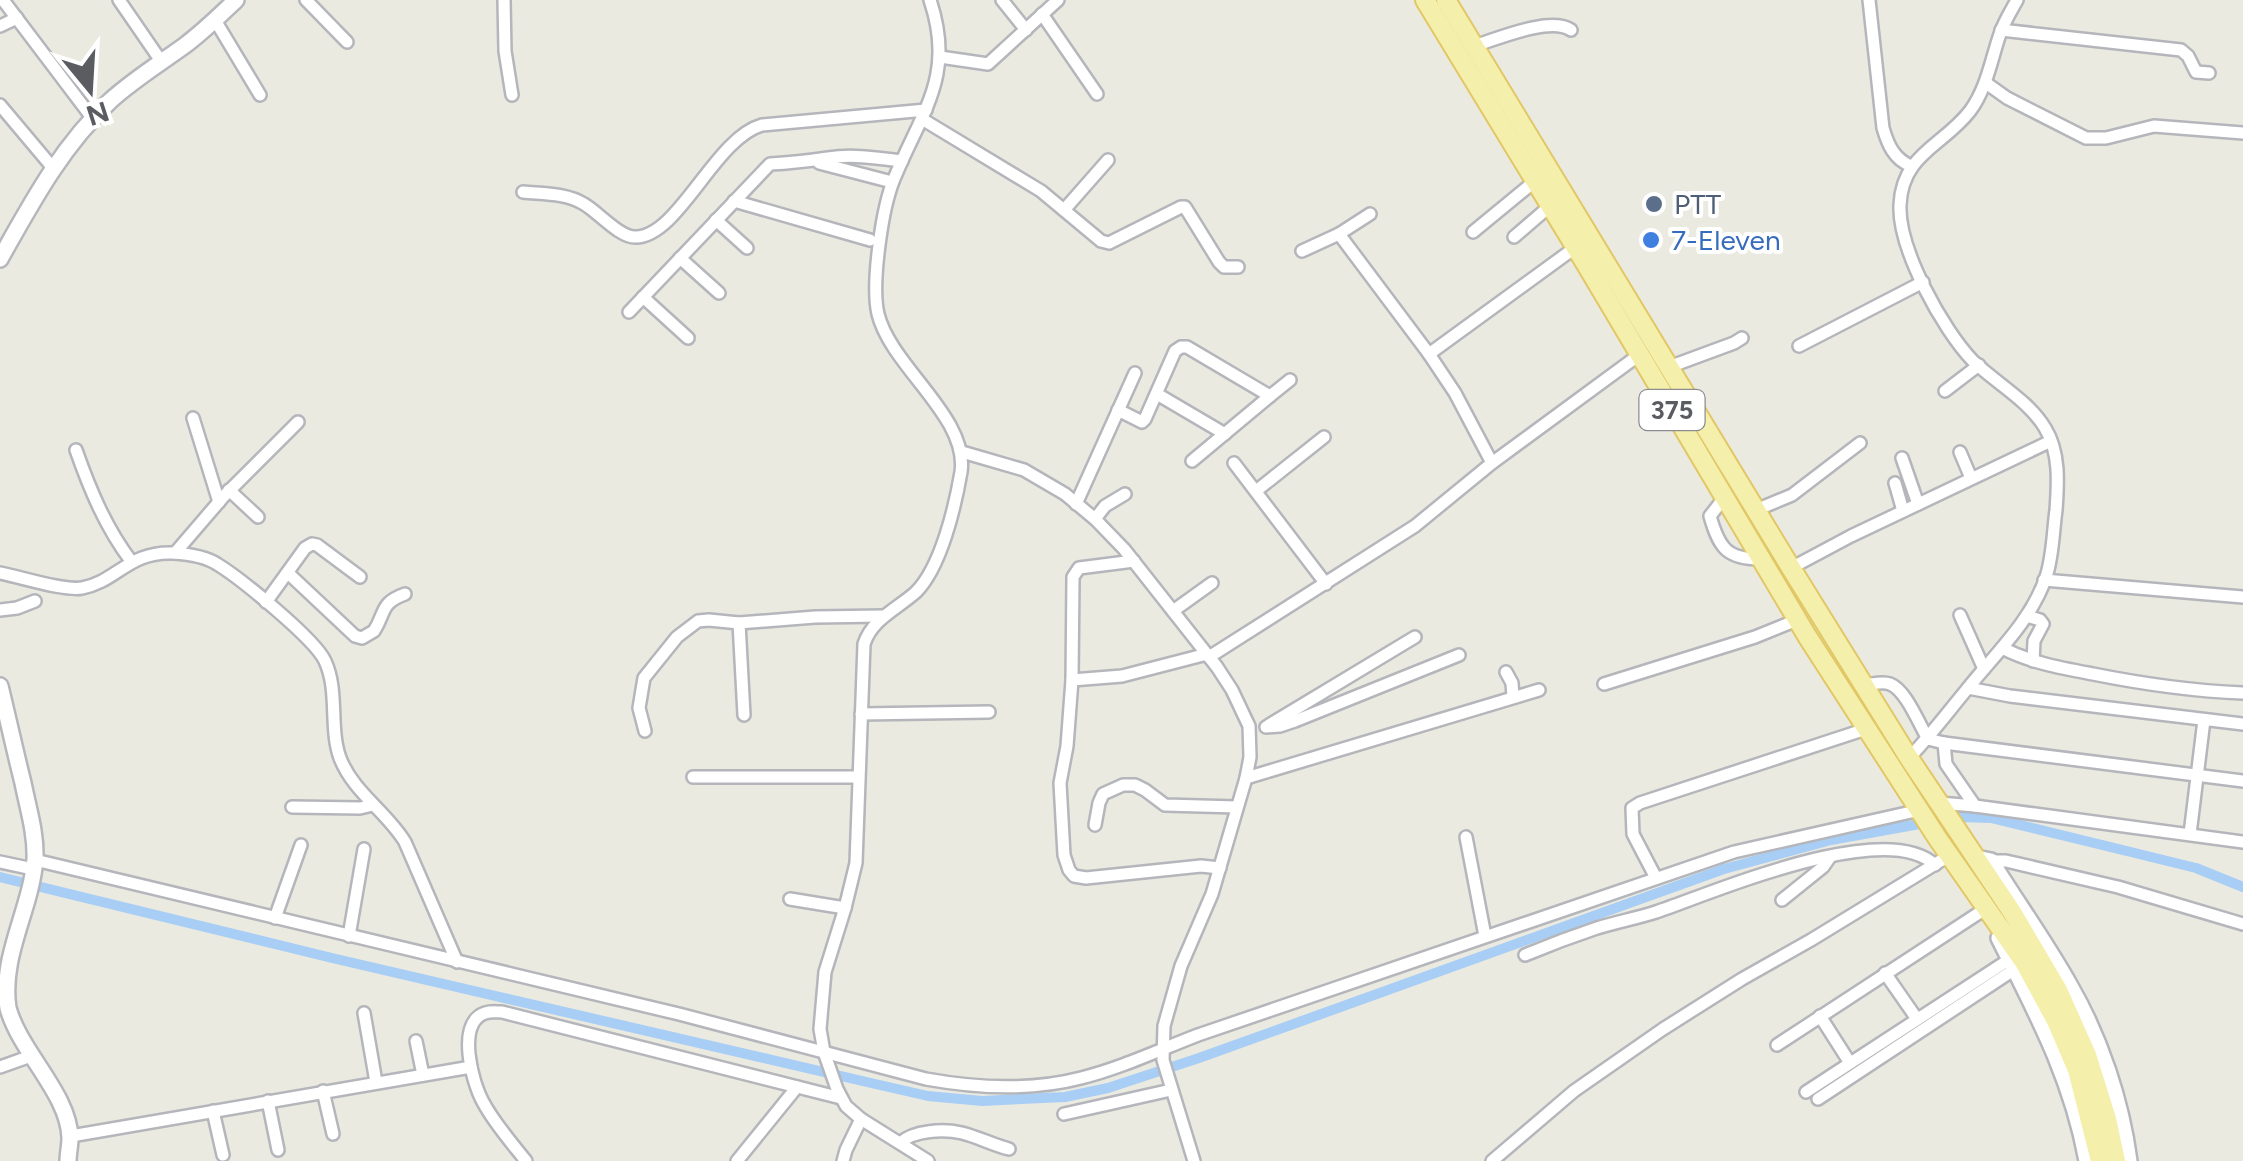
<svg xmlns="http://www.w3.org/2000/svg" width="2243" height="1161" font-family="Figtree,sans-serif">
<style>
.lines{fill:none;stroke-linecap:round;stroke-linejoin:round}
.canal{stroke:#a8cef5;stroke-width:10}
.street-casing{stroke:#b4b6bb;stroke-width:16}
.secondary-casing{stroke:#b5b7bc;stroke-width:20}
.primary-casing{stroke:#e1c765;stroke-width:22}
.street{stroke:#fff;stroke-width:11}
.secondary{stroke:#fff;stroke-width:15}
.primary{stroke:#f5efac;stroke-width:18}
.service-dot{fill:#5c6f8a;stroke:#fff;stroke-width:4}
.shop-dot{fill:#3f7fe0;stroke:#fff;stroke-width:4}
.labels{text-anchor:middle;stroke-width:8;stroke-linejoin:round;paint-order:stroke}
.shield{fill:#fff;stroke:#8c8d90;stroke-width:2.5}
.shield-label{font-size:25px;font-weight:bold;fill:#5a5c61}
.service-label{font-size:28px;fill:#4e5e75;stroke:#fff;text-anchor:start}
.shop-label{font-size:28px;fill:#366cbe;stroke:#fff;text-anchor:start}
</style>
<rect width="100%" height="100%" fill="#ebeae1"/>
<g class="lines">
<polyline class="canal" points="0,877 332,958 871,1083 928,1096 982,1101 1065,1097 1108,1088 1199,1058 1724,869 1831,840 1958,817 1991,818 2139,854 2196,868 2243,887"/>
<g class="street-casing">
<g id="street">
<polyline points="3,0 93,119"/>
<polyline points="119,0 161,61"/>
<polyline points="306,0 347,42"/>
<polyline points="504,0 505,51 512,95"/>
<polyline points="1002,0 1026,30"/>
<path d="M 1869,0 L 1883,128 C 1888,145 1894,159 1911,166"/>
<polyline points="1042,14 1097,94"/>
<polyline points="215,20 260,95"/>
<polyline points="0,26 17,18"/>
<polyline points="2001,30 2181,50 2188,56 2196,72 2209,73"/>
<path d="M 1474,46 C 1497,39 1550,16 1571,30"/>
<polyline points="940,57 988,64 1058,0"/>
<polyline points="1986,83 2007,98 2086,138 2106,138 2154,126 2243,133"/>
<polyline points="0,105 53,168"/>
<polyline points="922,119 1041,191 1101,241 1109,243 1181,207 1185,207 1219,262 1224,267 1238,267"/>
<polyline points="819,163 892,182"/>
<path d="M 523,192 C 543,194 566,193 584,204 C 598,212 620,238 636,237 C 679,236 715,138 762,125 L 926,110"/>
<polyline points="734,201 870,240"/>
<polyline points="1064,210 1108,160"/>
<polyline points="716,220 747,248"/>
<polyline points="1473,232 1535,181"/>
<polyline points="1339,234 1429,354 1455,393 1492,463"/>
<polyline points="1514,237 1550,206"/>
<polyline points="1302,251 1339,234 1370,214"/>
<polyline points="680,258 719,293"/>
<polyline points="643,297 688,338"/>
<path d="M 629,312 L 770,164 C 790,163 808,161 828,158 C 852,154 878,158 902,161"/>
<polyline points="1799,346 1923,282"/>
<polyline points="1429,354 1576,247"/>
<polyline points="1669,367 1734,343 1742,338"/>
<polyline points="1945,391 1979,365"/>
<polyline points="1157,394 1225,434"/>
<polyline points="1270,396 1290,380"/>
<polyline points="1118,410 1142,422 1145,419 1175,351 1181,347 1187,347 1270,396 1192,461"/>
<polyline points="193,418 219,502"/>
<path d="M 76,450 C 90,490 106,528 131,561"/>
<polyline points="962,452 1024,470 1065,494 1095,519 1124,549 1217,667 1232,690 1249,726 1250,757 1246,778 1212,894 1181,966 1164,1026 1163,1060 1194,1161"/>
<polyline points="1960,452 1971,478"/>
<polyline points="1902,458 1918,504"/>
<polyline points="1234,463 1326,584"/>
<polyline points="1895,483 1903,511"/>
<polyline points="229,490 258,517"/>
<polyline points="1256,491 1324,437"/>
<path d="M 1724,498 L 1710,516 C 1719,548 1727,559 1760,559"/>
<polyline points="1076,504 1135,373"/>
<polyline points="1756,510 1792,495 1860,443"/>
<polyline points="1095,519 1105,506 1125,494"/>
<polyline points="175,553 224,496 298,422"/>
<polyline points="1134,561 1079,568 1073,577 1072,680 1067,746 1060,783 1064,855 1069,870 1074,876 1086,878 1201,866 1220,868"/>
<polyline points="1791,568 1851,536 2051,441"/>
<path d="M 0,573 C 21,577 63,591 82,588 C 116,582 129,551 173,553 C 188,554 205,556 217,564 C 240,578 315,639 325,661 C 339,691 329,728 340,758 C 353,792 387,812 405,842 L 457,962"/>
<path d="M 288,573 L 355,636 L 362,638 L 374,631 C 386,612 380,603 405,594"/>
<polyline points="2044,580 2243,597"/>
<polyline points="266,602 305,548 312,544 317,545 360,577"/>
<polyline points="0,610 17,608 35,601"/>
<polyline points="1173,611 1212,583"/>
<polyline points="1960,615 1984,669"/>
<polyline points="2027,616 2040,620 2043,624 2034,641 2033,661"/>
<polyline points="739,623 744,715"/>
<path d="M 2002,648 C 2032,663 2061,668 2093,674 C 2143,684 2192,691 2243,693"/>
<polyline points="1209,657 1415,526 1492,463 1639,355"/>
<polyline points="1506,672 1512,683 1513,697"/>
<polyline points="1072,680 1122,676 1207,654"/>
<polyline points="1604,684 1755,637 1797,620"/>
<path d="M 1866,685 C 1874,684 1882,681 1890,684 C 1906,690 1919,724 1928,739 L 1944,743 L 2243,781"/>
<polyline points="1968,688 2010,696 2243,724"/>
<polyline points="861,714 989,712"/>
<polyline points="1269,725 1415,637"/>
<polyline points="1266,727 1280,726 1295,721 1459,655"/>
<polyline points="645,731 639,708 644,678 677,637 698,621 709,620 739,623 815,617 884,616"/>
<polyline points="1944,743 1946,764 1975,806"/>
<path d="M 1909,758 C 1930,736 1948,712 1968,688 C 1996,653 2031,621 2046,577 C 2053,556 2053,532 2056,510 C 2058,483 2060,452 2045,428 C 2029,401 1996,383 1973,361 C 1943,330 1898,249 1900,205 C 1902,154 1943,146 1970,111 C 1987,88 1991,60 2000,34 C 2004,22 2011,11 2017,0"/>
<polyline points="693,777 858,777"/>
<polyline points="1246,778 1539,690"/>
<polyline points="1939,803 1975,806 2243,842"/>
<polyline points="292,807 360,808 373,805"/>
<polyline points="1095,825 1099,803 1103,794 1123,785 1135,785 1145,790 1165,805 1237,807"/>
<polyline points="2190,834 2204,720"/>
<polyline points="1466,837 1485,936"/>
<path d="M 35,860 L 679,1014 L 926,1079 C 976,1088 1031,1091 1081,1078 C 1121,1068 1159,1050 1198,1035 L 1734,852 L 1920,810"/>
<polyline points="1991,861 2006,861 2118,887 2243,924"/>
<polyline points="0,862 33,869"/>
<polyline points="1656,878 1633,834 1632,808 1640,803 1866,729"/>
<polyline points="790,899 845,908"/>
<polyline points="1782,900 1823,867 1830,857"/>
<polyline points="275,918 301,845"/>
<polyline points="349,936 364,849"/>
<path d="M 1525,955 C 1549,945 1573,936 1597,928 C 1617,922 1637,918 1656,912 C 1715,892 1885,818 1935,865"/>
<polyline points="1885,973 1917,1019"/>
<polyline points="364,1013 376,1082"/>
<polyline points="1820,1016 1850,1063"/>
<polyline points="416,1041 423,1075"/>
<polyline points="1777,1045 1985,909"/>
<polyline points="0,1067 31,1056"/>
<polyline points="323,1091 333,1134"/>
<polyline points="1806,1092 2010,959"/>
<polyline points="1818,1099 2015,969"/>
<polyline points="268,1101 278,1150"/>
<polyline points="213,1111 223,1155"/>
<polyline points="1064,1114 1171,1090"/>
<polyline points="71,1136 471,1067"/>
<path d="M 900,1143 C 914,1130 944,1129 962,1133 C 978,1137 993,1145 1009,1149"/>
<path d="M 526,1161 C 511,1142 494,1123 483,1102 C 472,1082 456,1023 485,1013 C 491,1011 496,1012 502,1012 L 841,1098"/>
<polyline points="737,1161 797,1087"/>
<polyline points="843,1161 846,1150 861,1119"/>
<path d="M 928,1161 L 861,1119 L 846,1106 L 837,1089 L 824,1052 L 820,1029 L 825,972 L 845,908 L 856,863 L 864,644 C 872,619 897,609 916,592 C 941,567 955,507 961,472 C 969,417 891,367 878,314 C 871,284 882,208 894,179 C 921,112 956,77 930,0"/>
<polyline points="1492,1161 1574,1091 1663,1029 1742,979 1811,940 1950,855"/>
</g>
</g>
<g class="secondary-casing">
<g id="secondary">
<path d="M 0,259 C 32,202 62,146 110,101 C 133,80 159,64 184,46 C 203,32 219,16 236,0"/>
<path d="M 0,686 C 8,719 15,751 23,783 C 28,808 36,833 35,859 C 31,910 0,956 8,1008 C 20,1052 69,1094 70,1138 C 70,1146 68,1154 68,1161"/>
<path d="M 1976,858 L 1991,861 C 2017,903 2046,943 2070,986 C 2100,1038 2121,1101 2129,1161"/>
<path d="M 1999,938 C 2036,1012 2072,1078 2087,1161"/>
</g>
</g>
<g class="primary-casing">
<g id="primary">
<polyline points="1425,0 1587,266 1807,636 1938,839 2024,962 2056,1021 2077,1070 2100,1161"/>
<polyline points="1446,0 1791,568 1909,758 2012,912 2058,990 2087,1055 2107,1119 2116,1161"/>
</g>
</g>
<use href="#street" class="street"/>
<use href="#secondary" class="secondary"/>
<use href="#primary" class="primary"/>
</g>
<circle class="service-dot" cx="1654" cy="204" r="10"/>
<circle class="shop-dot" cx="1651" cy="240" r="10"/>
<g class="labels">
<rect class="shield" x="1639.5" y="390" width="65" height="40" rx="8"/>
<g class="shield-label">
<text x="1672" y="419">375</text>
</g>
<g class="service-label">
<text x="1674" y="214">PTT</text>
</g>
<g class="shop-label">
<text x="1671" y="250">7-Eleven</text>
</g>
</g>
<g transform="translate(90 90) rotate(162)" stroke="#ffffff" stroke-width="8" paint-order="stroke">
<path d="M0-8L18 38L0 25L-18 38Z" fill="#5a5c61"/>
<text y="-15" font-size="28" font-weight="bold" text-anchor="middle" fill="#5a5c61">N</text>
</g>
</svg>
